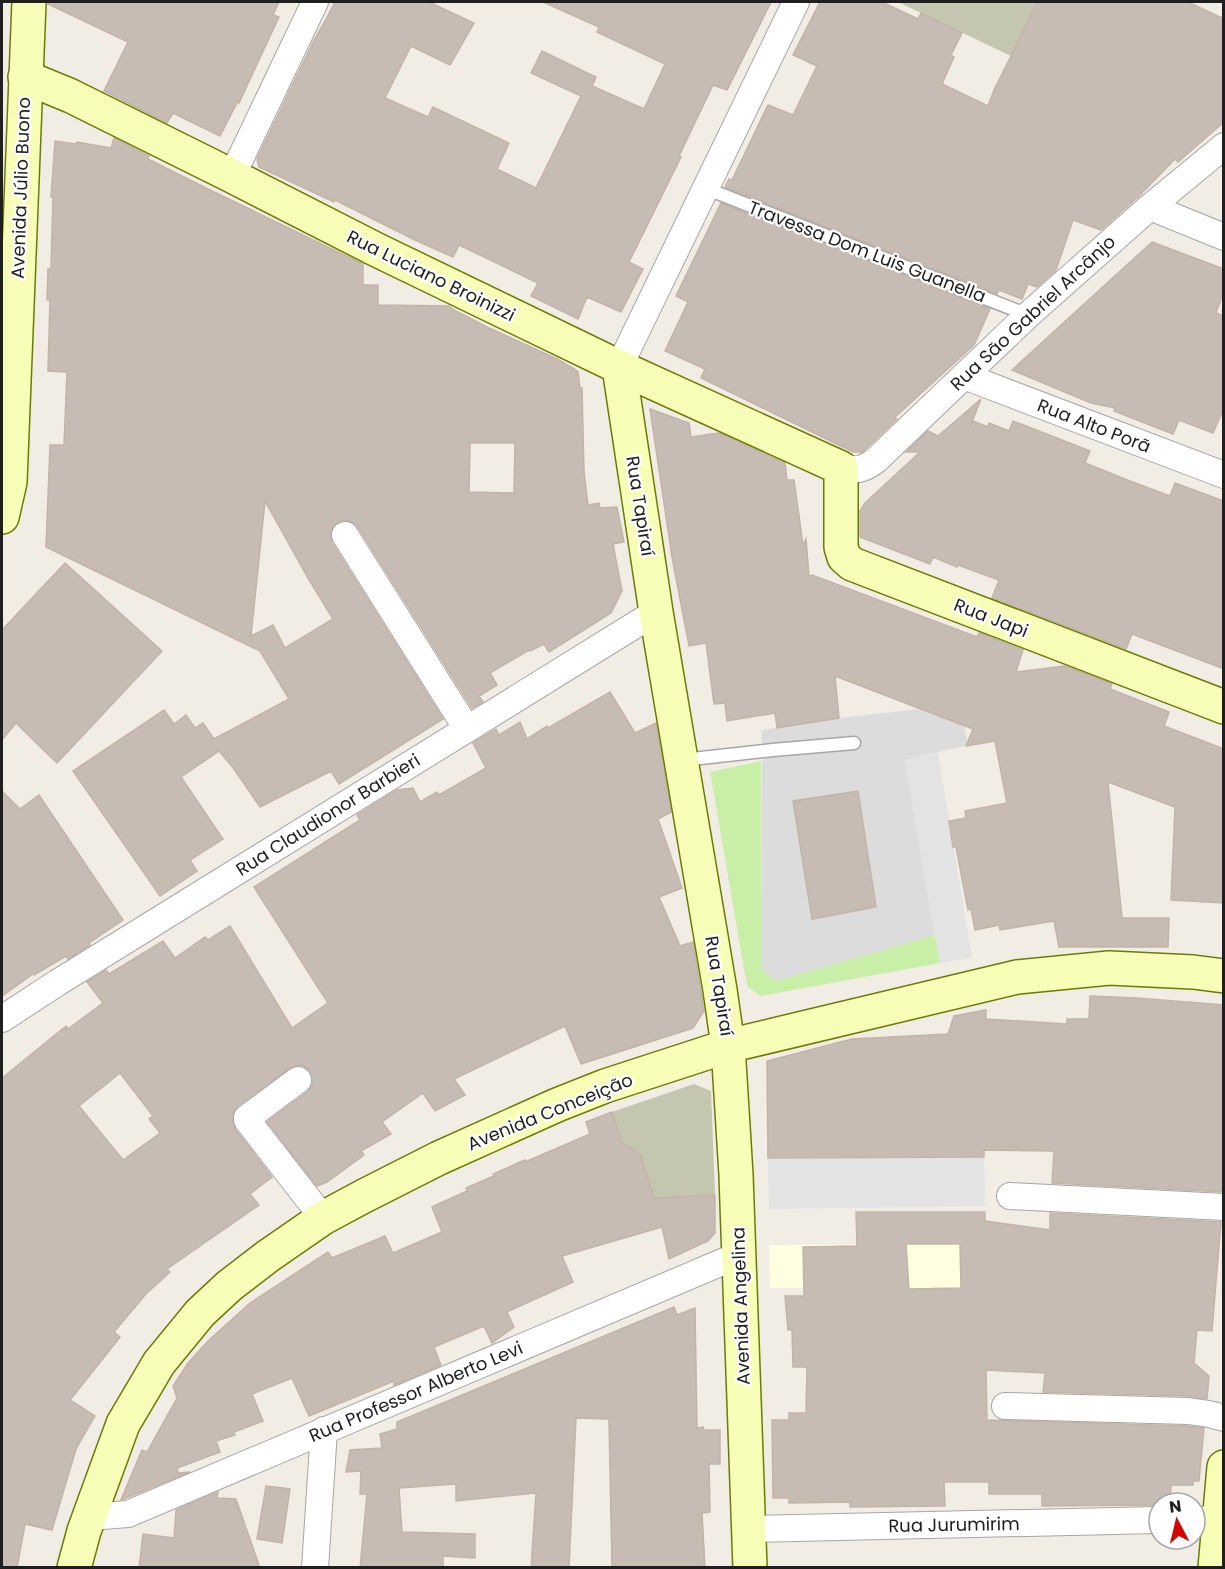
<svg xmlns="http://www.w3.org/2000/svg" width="1225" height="1569" font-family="Poppins,sans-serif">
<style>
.residential{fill:#dddcdc}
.education{fill:#feffe0}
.construction{fill:#c5c6b0}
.grass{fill:#c8eea8}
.parking{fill:#e3e3e3}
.building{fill:#c6bcb4;stroke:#c3b4a6;stroke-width:1.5;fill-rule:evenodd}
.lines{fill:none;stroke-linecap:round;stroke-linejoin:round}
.lane-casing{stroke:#a6a6a6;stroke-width:15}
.street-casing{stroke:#a6a6a6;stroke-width:28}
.secondary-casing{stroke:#6b7d00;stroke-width:36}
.lane{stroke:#fff;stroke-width:12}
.street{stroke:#fff;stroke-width:26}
.secondary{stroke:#f7fdb6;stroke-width:33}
.labels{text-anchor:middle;stroke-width:4.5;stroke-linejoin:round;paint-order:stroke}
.street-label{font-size:18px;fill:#1f1f1f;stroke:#fff}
</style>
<rect width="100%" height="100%" fill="#f1ede5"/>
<polygon class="residential" points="919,709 964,726 968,745 905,760 935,935 776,982 762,970 762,730 839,718"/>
<polygon class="education" points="985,1244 986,1288 770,1288 769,1245"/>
<g class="construction">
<polygon points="898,2 1038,2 1011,56"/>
<polygon points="694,1084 711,1091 715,1195 641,1199 612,1112"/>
</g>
<polygon class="grass" points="761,761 762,970 776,981 935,935 940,963 760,996 747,986 710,772"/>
<g class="parking">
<polygon points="938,753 972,958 940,963 905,760"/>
<polygon points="984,1157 985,1206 769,1209 768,1158"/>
</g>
<g class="building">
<polygon points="48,2 279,2 273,15 279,17 239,103 238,101 220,136 173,113 167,123 104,91 128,42 48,4"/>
<polygon points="335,2 429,2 474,23 450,65 411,46 385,98 428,117 433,107 509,143 497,169 536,188 581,96 531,73 542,51 596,77 592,86 644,109 665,64 597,32 599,27 543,2 771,2 727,90 713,85 679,156 681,157 629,262 643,269 621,312 587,297 578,319 531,296 538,283 459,245 453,257 415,240 335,200 334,202 259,167 257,159 314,40 325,21"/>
<polygon points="820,2 882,2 918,19 921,13 962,33 951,55 954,57 942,84 988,106 994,90 1038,2 1188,2 1224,19 1224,122 1178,162 1175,159 1138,197 1101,230 1073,220 1056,270 1037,287 1028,284 1022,299 999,290 997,294 725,187 729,179 732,180 768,105 793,115 817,66 793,55"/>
<path d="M 114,138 L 149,156 L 148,159 L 206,188 L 363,264 L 363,285 L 378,285 L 378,305 L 449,306 L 454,310 L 487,327 L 557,359 L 573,368 L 578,372 L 580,388 L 582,388 L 584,472 L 588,505 L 599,503 L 600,508 L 617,507 L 624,542 L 613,544 L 622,591 L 611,613 L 549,652 L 544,644 L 530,651 L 529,650 L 490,673 L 497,685 L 479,696 L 483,702 L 472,708 L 358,527 L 352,522 L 345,520 L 337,523 L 332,529 L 330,535 L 332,543 L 443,719 L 339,784 L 331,771 L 260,807 L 234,769 L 219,751 L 181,777 L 223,839 L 190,860 L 197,871 L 160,896 L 73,771 L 164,710 L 174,724 L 186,715 L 195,728 L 203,723 L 214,739 L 289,699 L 260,651 L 46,547 L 50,445 L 64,445 L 67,372 L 48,371 L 50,300 L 47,300 L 48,269 L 51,268 L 53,197 L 51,197 L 55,141 L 76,144 L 77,142 L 111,148 ZM 470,443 L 515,443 L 514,493 L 469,492 ZM 265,501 L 308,578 L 333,619 L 285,648 L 273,625 L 251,636 Z"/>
<polygon points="721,203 990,309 974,345 894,418 897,419 862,452 853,452 701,378 705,369 665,351 688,302 676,296"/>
<polygon points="1152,242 1224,269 1224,291 1216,313 1224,316 1224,408 1213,433 1179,420 1173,434 1114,411 1115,408 1091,403 1012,370"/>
<polygon points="981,399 970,427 973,421 988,427 989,423 1009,431 1013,421 1090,451 1085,463 1130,481 1170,496 1175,483 1224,501 1224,669 1132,634 1126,649 992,598 999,580 958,565 957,567 933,557 930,564 860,537 860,511 865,503 920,452 906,452 928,431 938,436"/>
<polygon points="650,409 689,423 691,437 719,433 785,463 787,480 794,480 803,545 806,539 809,576 812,575 977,637 979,633 1023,650 1016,672 1065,666 1112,684 1110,689 1169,712 1164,726 1224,749 1224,903 1171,900 1175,807 1108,782 1122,918 1169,918 1168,947 1059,947 1054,921 1000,930 999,925 975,930 971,909 968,910 956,847 953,847 949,821 966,818 965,811 1007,803 995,741 966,746 973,729 835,676 839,718 777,728 775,713 727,721 725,703 714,704 706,643 689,646 672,557"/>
<polygon points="65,563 162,651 57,763 16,723 2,740 2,630"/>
<path d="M 610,692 L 635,733 L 656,723 L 671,812 L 658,819 L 682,888 L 659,897 L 680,946 L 693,942 L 704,1011 L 693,1028 L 581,1064 L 565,1026 L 454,1079 L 465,1095 L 435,1111 L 423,1093 L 382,1122 L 391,1134 L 361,1151 L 364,1155 L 327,1182 L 317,1186 L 267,1122 L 307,1092 L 312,1085 L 313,1079 L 310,1071 L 303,1066 L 297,1065 L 290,1068 L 238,1106 L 234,1111 L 232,1117 L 235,1129 L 272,1177 L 250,1194 L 259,1205 L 167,1269 L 170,1272 L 146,1294 L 114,1332 L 120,1337 L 70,1400 L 95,1416 L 76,1449 L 52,1530 L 25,1524 L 17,1568 L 2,1568 L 2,1078 L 66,1026 L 68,1029 L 103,1003 L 87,982 L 106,970 L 109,974 L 163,941 L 175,958 L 205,937 L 208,940 L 230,926 L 292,1028 L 328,1003 L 254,887 L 360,820 L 357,815 L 397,790 L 413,788 L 420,802 L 437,792 L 439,795 L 486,768 L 473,743 L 496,729 L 499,735 L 520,722 L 527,739 L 547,726 L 548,728 ZM 120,1073 L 153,1116 L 149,1119 L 160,1133 L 123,1160 L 79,1106 Z"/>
<polygon points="2,791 20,809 39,795 123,920 89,943 90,945 68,959 66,956 34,975 33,974 2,996"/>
<polygon points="858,791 876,907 812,919 793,801"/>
<polygon points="1090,996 1136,998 1224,1005 1224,1192 1052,1183 1054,1151 984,1150 984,1157 768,1158 767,1061 852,1039 948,1034 954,1016 986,1010 986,1019 1067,1024 1067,1019 1089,1019"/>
<polygon points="612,1112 622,1143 640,1154 654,1198 715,1195 715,1233 708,1241 669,1259 662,1227 562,1256 573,1282 507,1312 514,1327 492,1343 484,1326 434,1347 441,1365 394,1385 394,1381 309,1416 292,1378 252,1394 263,1421 234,1432 235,1435 216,1441 220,1452 177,1468 179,1475 179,1473 190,1472 121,1500 142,1450 147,1452 177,1398 173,1386 188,1363 208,1341 250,1303 328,1252 332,1258 385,1236 393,1253 442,1232 432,1207 467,1191 466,1188 494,1176 493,1174 525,1160 525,1162 590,1134 586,1122"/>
<path d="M 856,1212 L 985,1212 L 985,1221 L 1050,1230 L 1050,1213 L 1221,1222 L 1212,1331 L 1197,1330 L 1194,1363 L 1209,1376 L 1207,1399 L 1188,1396 L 1043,1392 L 1045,1373 L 986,1370 L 987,1420 L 1187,1426 L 1204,1428 L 1199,1481 L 1193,1481 L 1193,1485 L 1171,1485 L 1170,1503 L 1159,1503 L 1159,1505 L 1042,1506 L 1042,1494 L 989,1494 L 989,1482 L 944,1482 L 945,1506 L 850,1507 L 850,1502 L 789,1503 L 789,1498 L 773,1498 L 772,1420 L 789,1420 L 789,1413 L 806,1413 L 807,1367 L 793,1367 L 792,1330 L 788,1330 L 785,1296 L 804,1296 L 803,1247 L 857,1246 ZM 906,1244 L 960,1244 L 961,1288 L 909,1289 Z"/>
<polygon points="674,1307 677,1315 695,1308 697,1428 703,1427 704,1430 720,1430 720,1464 709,1464 710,1512 702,1513 705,1568 612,1568 609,1419 576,1418 569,1568 531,1568 536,1493 456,1501 456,1484 399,1488 402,1532 475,1534 475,1558 443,1556 443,1568 360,1568 367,1494 360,1494 361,1471 346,1472 350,1450 382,1448 380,1434 397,1429 397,1422"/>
<polygon points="266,1486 290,1489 282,1543 257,1539"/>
<polygon points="218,1492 217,1498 236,1499 260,1568 139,1568 143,1534 174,1538 176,1510"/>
</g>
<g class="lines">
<g class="lane-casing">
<g id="lane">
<polyline points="705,188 1028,315"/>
<polyline points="683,760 773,750 854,743"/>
</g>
</g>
<g class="street-casing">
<g id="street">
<polyline points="232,176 315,2"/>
<polyline points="1150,207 1224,237"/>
<polyline points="619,367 796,2"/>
<polyline points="964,376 1224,475"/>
<path d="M 841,468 C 857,470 861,471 875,461 L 1028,315 L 1150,207 L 1224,146"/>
<polyline points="345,535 467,729"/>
<polyline points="2,1019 57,983 656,612"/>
<polyline points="298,1080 247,1118 247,1120 323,1218"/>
<polyline points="1010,1196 1224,1207"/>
<polyline points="1005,1406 1188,1411 1209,1414 1224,1418"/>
<polyline points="89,1517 128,1514 739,1255"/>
<polyline points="1195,1520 1219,1519"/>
<polyline points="749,1529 1159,1520"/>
<polyline points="315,1568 324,1430"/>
</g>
</g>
<g class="secondary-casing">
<g id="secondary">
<polyline points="25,77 71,96 232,176 377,250 619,367 841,468 841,547 844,557 852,564 1224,707"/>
<polyline points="619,367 656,612 720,990 728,1046 736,1175 750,1568"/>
<polyline points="2,517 10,482 29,2"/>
<polyline points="74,1568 84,1531 123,1424 159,1363 200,1313 229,1286 268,1256 323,1218 364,1196 439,1158 557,1105 605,1086 728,1046 1017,977 1109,968 1193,972 1224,976"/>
<polyline points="1215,1568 1224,1467"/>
</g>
</g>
<use href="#lane" class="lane"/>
<use href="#street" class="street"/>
<use href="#secondary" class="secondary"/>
</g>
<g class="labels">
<g class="street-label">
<text transform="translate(21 188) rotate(-88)" y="6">Avenida Júlio Buono</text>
<text transform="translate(867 252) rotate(21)" y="6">Travessa Dom Luis Guanella</text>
<text transform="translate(431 276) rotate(26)" y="6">Rua Luciano Broinizzi</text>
<text transform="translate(1033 313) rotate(-43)" y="6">Rua São Gabriel Arcânjo</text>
<text transform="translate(1094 426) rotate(21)" y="6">Rua Alto Porã</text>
<text transform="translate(640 506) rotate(81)" y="6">Rua Tapiraí</text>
<text transform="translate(991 618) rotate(21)" y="6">Rua Japi</text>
<text transform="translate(328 815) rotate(-32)" y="6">Rua Claudionor Barbieri</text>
<text transform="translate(719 986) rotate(81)" y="6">Rua Tapiraí</text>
<text transform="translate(550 1112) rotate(-22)" y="6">Avenida Conceição</text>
<text transform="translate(741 1306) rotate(-92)" y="6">Avenida Angelina</text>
<text transform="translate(416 1392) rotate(-23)" y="6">Rua Professor Alberto Levi</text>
<text transform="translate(954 1525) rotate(-1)" y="6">Rua Jurumirim</text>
</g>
</g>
<rect width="1225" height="1569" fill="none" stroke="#1f1f1f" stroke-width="6"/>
<g transform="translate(1177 1521) rotate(353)"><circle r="28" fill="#ffffff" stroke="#a5a5a5" stroke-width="1.5"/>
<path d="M0-4.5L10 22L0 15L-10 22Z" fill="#cf0700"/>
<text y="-9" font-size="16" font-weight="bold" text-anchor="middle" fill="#1f1f1f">N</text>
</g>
</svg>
